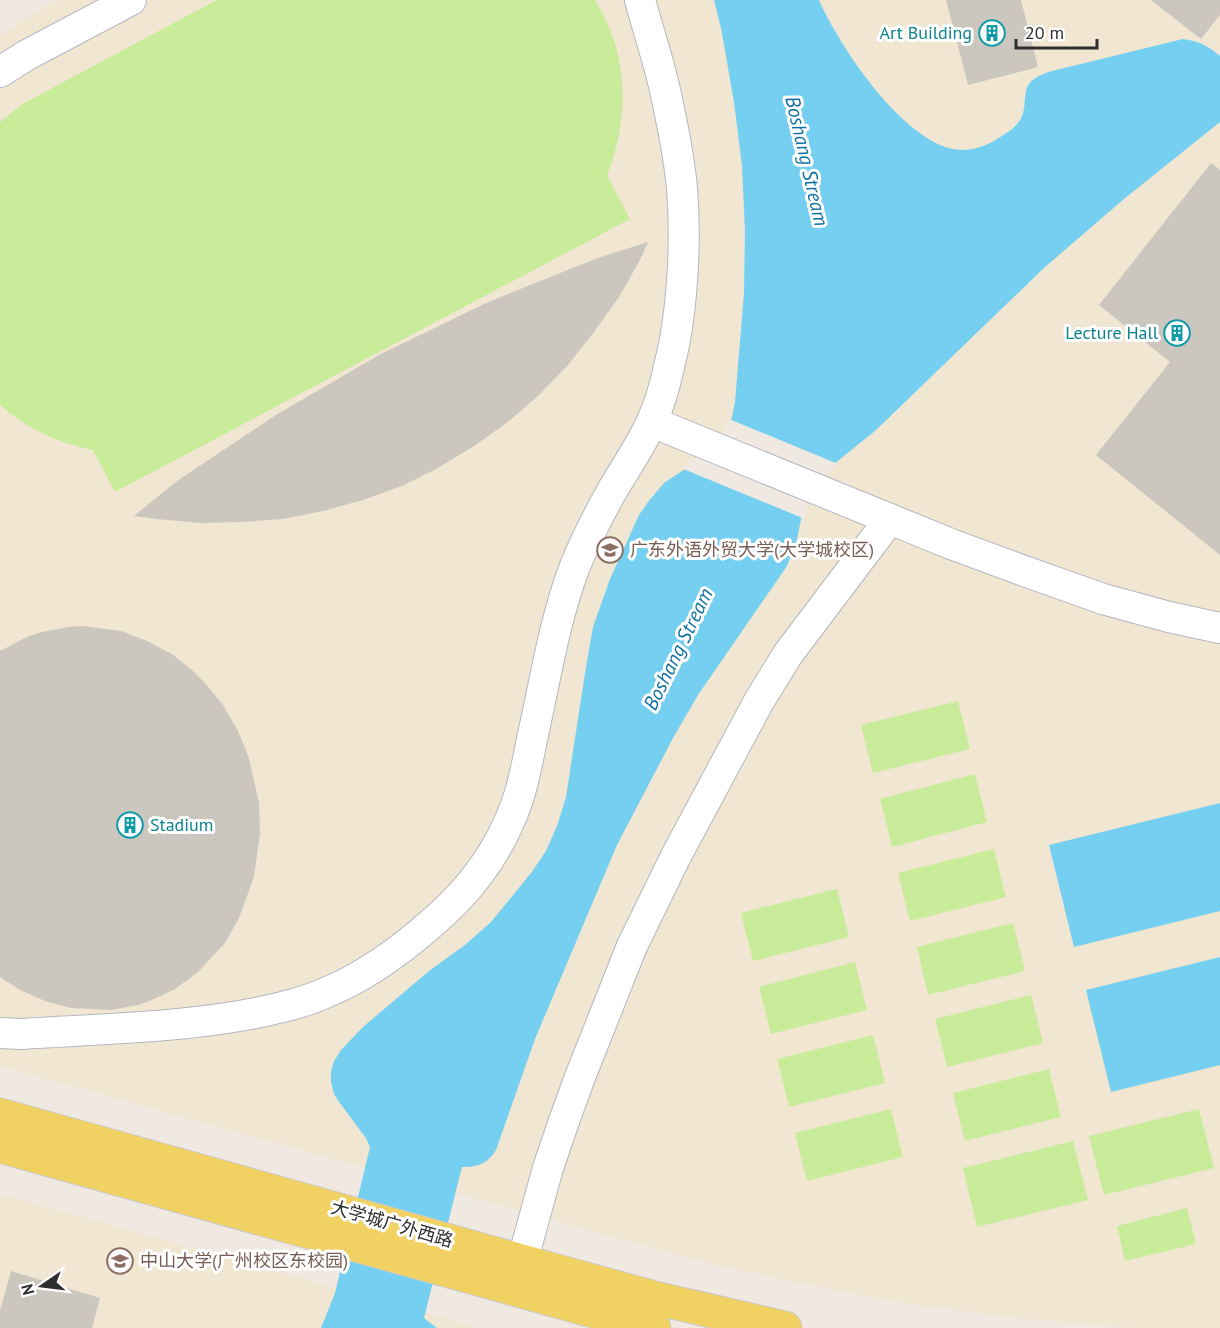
<svg xmlns="http://www.w3.org/2000/svg" width="1220" height="1328" font-family="'PT Sans','Noto Sans SC',sans-serif">
<style>
.education{fill:#f0e6d1}
.pitch{fill:#c9ec9a}
.water{fill:#75cff0}
.pier{fill:#efe9e1}
.building{fill:#cbc7bf}
.lines{fill:none;stroke-linecap:round;stroke-linejoin:round}
.minor-casing{stroke:#b4b7c1;stroke-width:32}
.major-casing{stroke:#c9c9c9;stroke-width:35}
.minor{stroke:#fff;stroke-width:30}
.major{stroke:#f2d163;stroke-width:33}
.labels{text-anchor:middle;stroke-width:6;stroke-linejoin:round;paint-order:stroke}
.culture-label{font-size:18px;fill:#0d838f;stroke:#fff;text-anchor:end}
.education-label{font-size:18px;fill:#785e54;stroke:#fff;text-anchor:start}
.street-label{font-size:18px;fill:#2e2e2e;stroke:#fff}
.water-label{font-size:20px;font-style:italic;fill:#0d6fa3;stroke:#fff}
</style>
<rect width="100%" height="100%" fill="#efe9e1"/>
<g class="education">
<polygon points="56,0 1220,0 1220,1328 1131,1328 1007,1317 916,1305 809,1285 712,1264 627,1241 0,1066 0,35"/>
<polygon points="0,1194 480,1328 0,1328"/>
</g>
<g class="pitch">
<path d="M 217,0 L 595,0 C 629,54 630,117 607,175 L 630,219 L 115,492 L 93,450 C 58,443 27,429 0,405 L 0,122 L 24,103 Z"/>
<polygon points="958,701 970,749 873,773 861,725"/>
<polygon points="975,774 987,822 892,847 880,799"/>
<polygon points="994,849 1006,897 910,921 898,873"/>
<polygon points="837,889 849,937 753,961 741,913"/>
<polygon points="1013,923 1025,971 928,995 917,947"/>
<polygon points="855,962 867,1010 771,1034 759,987"/>
<polygon points="1031,995 1043,1043 947,1067 935,1019"/>
<polygon points="873,1035 885,1083 789,1107 777,1059"/>
<polygon points="1049,1069 1061,1117 965,1141 953,1093"/>
<polygon points="891,1109 903,1157 807,1181 795,1133"/>
<polygon points="1199,1109 1214,1168 1104,1195 1089,1136"/>
<polygon points="1073,1141 1088,1200 977,1227 963,1168"/>
<polygon points="1187,1208 1196,1244 1125,1261 1117,1226"/>
</g>
<g class="water">
<path d="M 714,0 L 819,0 C 839,46 907,149 962,150 C 980,150 995,141 1008,132 C 1023,121 1024,114 1025,97 C 1026,92 1026,88 1029,84 C 1033,78 1041,75 1048,72 L 1183,39 C 1198,41 1209,46 1220,56 L 1220,122 L 1124,199 L 1045,267 L 876,430 L 823,473 L 804,505 L 797,539 L 787,566 L 698,695 L 673,738 L 617,845 L 535,1039 L 496,1150 C 488,1163 477,1168 462,1167 L 424,1318 L 437,1328 L 321,1328 L 335,1293 L 370,1147 L 366,1138 L 339,1102 L 334,1094 L 331,1082 L 331,1071 L 334,1061 L 341,1050 L 363,1027 L 429,971 L 465,945 L 491,922 L 531,873 L 546,851 L 557,826 L 566,797 L 585,673 L 593,627 L 610,579 L 639,515 L 648,502 L 664,483 L 709,453 L 730,427 L 735,402 L 744,293 L 745,230 L 742,166 L 734,102 L 721,28 Z"/>
<polygon points="1220,803 1220,911 1074,947 1049,845"/>
<polygon points="1220,957 1220,1065 1111,1092 1086,990"/>
</g>
<polygon class="pier" points="729,419 838,464 825,475 816,486 807,506 805,519 681,468 707,451 723,435"/>
<g class="building">
<polygon points="946,0 1021,0 1038,67 968,85"/>
<polygon points="1151,0 1220,0 1220,15 1201,39"/>
<polygon points="1211,163 1220,170 1220,555 1096,455 1170,362 1099,305"/>
<polygon points="648,242 640,260 619,297 594,332 568,365 539,395 508,422 474,446 438,468 402,486 363,500 323,511 283,519 241,522 200,523 157,519 134,516 177,481 276,415 379,355 486,303 595,259"/>
<polygon points="82,626 121,631 147,641 172,654 194,672 204,682 223,705 238,731 249,758 259,803 260,833 254,877 239,918 225,943 197,973 175,989 150,1001 138,1005 111,1010 71,1008 45,1001 20,990 0,977 0,651 29,636 42,632 68,627"/>
<polygon points="11,1271 100,1298 92,1328 0,1328 0,1311"/>
</g>
<g class="lines">
<g class="minor-casing">
<g id="minor">
<polyline points="0,72 27,55 131,0"/>
<polyline points="652,422 951,544 1016,568 1103,599 1169,617 1220,628"/>
<path d="M 0,1033 L 21,1034 C 99,1029 179,1028 256,1013 C 279,1008 303,1003 325,993 C 365,977 399,952 432,923 C 471,890 500,851 517,802 C 524,782 528,760 532,739 C 545,682 554,621 575,566 C 586,539 599,514 613,489 C 626,467 642,444 652,421 C 663,397 668,371 674,345 C 683,297 686,238 682,188 C 679,155 672,122 665,90 C 658,59 648,30 640,0"/>
<polyline points="516,1284 548,1168 564,1121 580,1077 632,946 676,856 759,701 788,654 890,519"/>
</g>
</g>
<g class="major-casing">
<g id="major">
<polyline points="0,1115 575,1276 655,1298 785,1328"/>
<polyline points="0,1146 654,1328"/>
</g>
</g>
<use href="#minor" class="minor"/>
<use href="#major" class="major"/>
</g>
<defs>
<g id="building-ring" transform="scale(1.35)"><circle r="9.5" fill="#fff" stroke="#0f9aa8" stroke-width="1.5"/><path d="M-4-6H4V6H1V3H-1V6H-4ZM-2.5-4.3h1.7v1.8h-1.7ZM.8-4.3h1.7v1.8H.8ZM-2.5-1h1.7V.8h-1.7ZM.8-1h1.7V.8H.8Z" fill="#0f9aa8"/></g>
<g id="university-ring" transform="scale(1.35)"><circle r="9.5" fill="#fff" stroke="#8d6e63" stroke-width="1.5"/><path d="M0-5L7-2L0 1L-7-2ZM-4 1L0 2.5L4 1V4Q0 6-4 4Z" fill="#8d6e63"/></g>
</defs>
<g fill-rule="evenodd">
<use href="#building-ring" x="992" y="33"/>
<use href="#building-ring" x="1177" y="333"/>
<use href="#university-ring" x="610" y="550"/>
<use href="#building-ring" x="130" y="825"/>
<use href="#university-ring" x="120" y="1261"/>
</g>
<g class="labels">
<g class="culture-label">
<text x="972" y="39">Art Building</text>
<text x="1158" y="339">Lecture Hall</text>
<text x="150" y="831" text-anchor="start">Stadium</text>
</g>
<g class="education-label">
<text x="630" y="556">广东外语外贸大学(大学城校区)</text>
<text x="140" y="1267">中山大学(广州校区东校园)</text>
</g>
<g class="street-label">
<text transform="translate(392 1224) rotate(16)" y="6">大学城广外西路</text>
</g>
<g class="water-label">
<text transform="translate(807 161) rotate(77)" y="7">Boshang Stream</text>
<text transform="translate(678 649) rotate(-64)" y="7">Boshang Stream</text>
</g>
</g>
<g transform="translate(42 1286) rotate(256)" stroke="#ffffff" stroke-width="4.5" paint-order="stroke">
<path d="M0-4.5L10 22L0 15L-10 22Z" fill="#2e2e2e"/>
<text y="-9" font-size="16" font-weight="bold" text-anchor="middle" fill="#2e2e2e">N</text>
</g>
<path d="M1016 39v9h81v-9" fill="none" stroke="#2e2e2e" stroke-width="3"/>
<text x="1025" y="39" font-size="18" fill="#2e2e2e" stroke="#ffffff" stroke-width="4.5" paint-order="stroke">20 m</text>
</svg>
